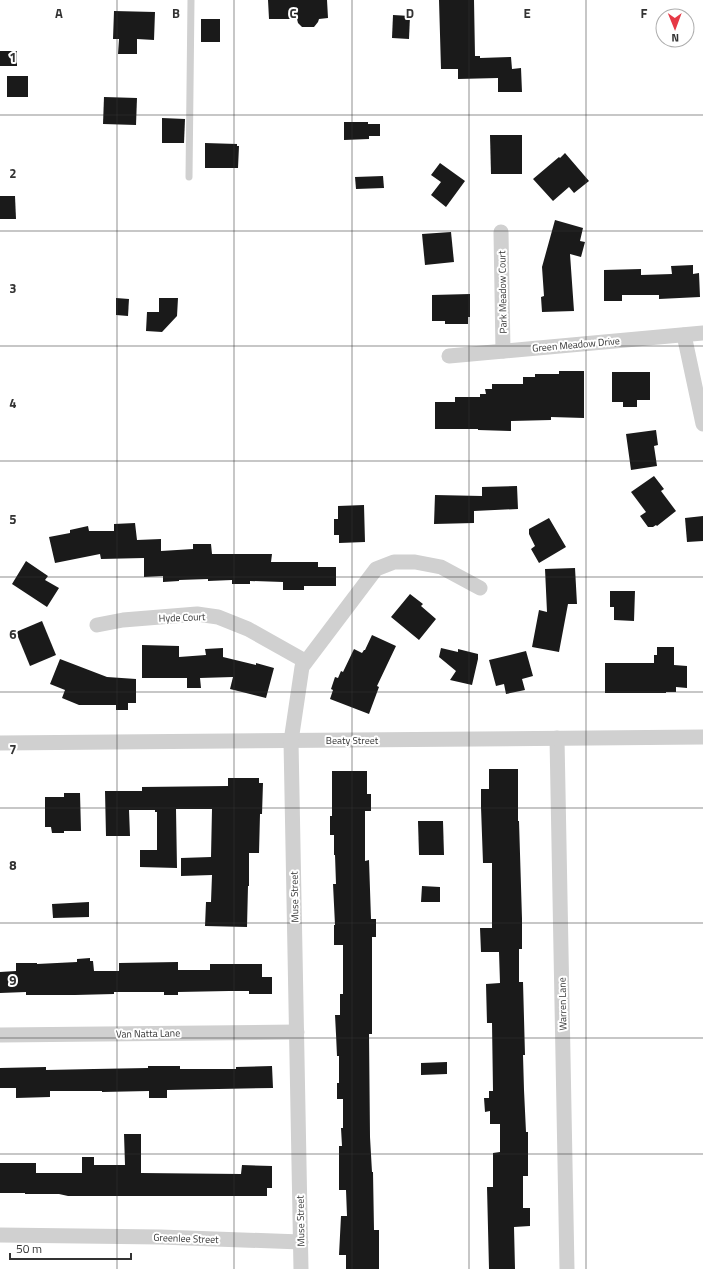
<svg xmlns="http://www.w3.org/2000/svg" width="703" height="1269" font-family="'Titillium Web',sans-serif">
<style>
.building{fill:#1a1a1a}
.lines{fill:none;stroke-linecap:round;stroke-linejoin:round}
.lane{stroke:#d0d0d0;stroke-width:7}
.street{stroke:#d0d0d0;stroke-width:15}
.grid{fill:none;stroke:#333;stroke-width:1;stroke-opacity:0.55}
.labels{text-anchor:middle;stroke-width:4;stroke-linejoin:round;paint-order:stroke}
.street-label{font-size:10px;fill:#333;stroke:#fff}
.grid-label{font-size:13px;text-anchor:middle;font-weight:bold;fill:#333;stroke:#fff;stroke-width:4;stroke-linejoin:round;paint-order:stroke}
</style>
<rect width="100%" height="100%" fill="#fff"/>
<g class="building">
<polygon points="268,0 327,0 328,18 319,19 318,22 314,27 302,27 298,23 297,19 269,19"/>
<polygon points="439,0 474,0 475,56 480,56 480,58 511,57 512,69 521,68 522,92 498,92 498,78 458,79 458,69 441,69"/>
<polygon points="114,11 155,12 154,40 137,39 137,54 118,54 119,39 113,39"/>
<polygon points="393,15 410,16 409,39 392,38"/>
<rect x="201" y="19" width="19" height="23"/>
<rect x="0" y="51" width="17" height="15"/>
<rect x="7" y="76" width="21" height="21"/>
<polygon points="104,97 137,98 136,125 103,124"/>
<polygon points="162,118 185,119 184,143 162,143"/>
<polygon points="344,122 368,122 368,124 380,124 380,136 369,136 369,139 344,140"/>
<polygon points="490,135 522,135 522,174 491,174"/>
<polygon points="205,143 237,144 237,146 239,146 238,168 205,168"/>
<polygon points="565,153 589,181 574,193 569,187 553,201 533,179 559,157 560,158"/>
<polygon points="440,163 465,181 446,207 431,195 441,182 431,175"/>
<polygon points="383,176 384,188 356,189 355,177"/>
<polygon points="0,196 15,196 16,219 0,219"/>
<polygon points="555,220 583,228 580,241 585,242 581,257 570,254 574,311 542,312 541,297 544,296 542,267"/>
<polygon points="451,232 454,262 425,265 422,234"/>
<polygon points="693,265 693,274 699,273 700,297 659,299 659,295 622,295 622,301 604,301 604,270 641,269 641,275 672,274 671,266"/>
<polygon points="470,294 470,317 468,317 468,324 445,324 445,321 432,321 432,295"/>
<polygon points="116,298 129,299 128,316 116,315"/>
<polygon points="159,298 178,298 177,316 162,332 146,331 147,312 159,312"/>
<polygon points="559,371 584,371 584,418 551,417 551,420 511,421 511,431 478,430 478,429 435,429 435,402 455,402 455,397 480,397 480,394 486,394 485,389 492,389 492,384 523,384 523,377 535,377 535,374 559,374"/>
<polygon points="612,372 650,372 650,400 637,400 637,407 623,407 623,402 612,402"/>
<polygon points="656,430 658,445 654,446 657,466 631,470 626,434"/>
<polygon points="654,476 664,489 661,491 676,511 657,526 656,525 653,527 648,527 640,516 646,512 631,492"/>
<polygon points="517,486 518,509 474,511 474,523 434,524 435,495 482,496 482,487"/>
<polygon points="364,505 365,542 339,543 339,535 334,535 334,519 338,519 338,506"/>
<polygon points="703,516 703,541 687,542 685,518"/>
<polygon points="549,518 566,547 539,563 531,549 535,546 529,534 529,529"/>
<polygon points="135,523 137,540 161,539 161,551 193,549 193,544 211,544 212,554 272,554 271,562 318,562 318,567 336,567 336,586 304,586 304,590 283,590 283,582 250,581 250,584 232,584 232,580 208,581 208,579 179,580 179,581 163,582 163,576 144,577 144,558 101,559 100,554 55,563 49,537 70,533 70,530 88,526 89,531 114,531 114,524"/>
<polygon points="26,561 48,576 45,580 59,588 47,607 12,584"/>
<polygon points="575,568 577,604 568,604 559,652 532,647 539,610 547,612 545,569"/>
<polygon points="610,591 635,591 634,621 614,620 614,607 610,607"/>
<polygon points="410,594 423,604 421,606 436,619 419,640 391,617"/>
<polygon points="42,621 56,655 30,666 16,632"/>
<polygon points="372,635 396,646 377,686 379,687 369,714 330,699 333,690 331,689 335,677 338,678 341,671 343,672 354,649 362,653 364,650 365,650"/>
<polygon points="142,645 179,646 179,657 206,655 205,649 223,648 223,657 256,665 256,663 274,668 266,698 230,689 233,677 200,678 201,688 187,688 187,678 142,678"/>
<polygon points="657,647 674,647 674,665 687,666 687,688 676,687 676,692 666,692 666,693 605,693 605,663 654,663 654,655 657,655"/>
<polygon points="441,648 458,652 458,649 478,654 478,659 472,685 450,680 456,671 439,657"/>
<polygon points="526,651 533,676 522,679 525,690 506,694 504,684 496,686 489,660"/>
<polygon points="60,659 107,677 136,679 136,703 128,703 128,710 116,710 116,705 79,705 62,698 65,690 50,684"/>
<polygon points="489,769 518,769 518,821 519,821 522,919 522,949 519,949 519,982 523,982 525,1055 523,1055 524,1090 526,1132 528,1132 528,1176 523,1176 523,1208 530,1208 530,1226 514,1227 515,1269 489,1269 487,1187 493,1187 493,1153 500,1152 500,1124 490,1124 490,1111 485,1112 484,1098 489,1098 489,1091 493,1091 492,1023 487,1023 486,984 500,983 499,952 481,952 480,928 492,928 492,863 483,863 481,807 481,789 489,789"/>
<polygon points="332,771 367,771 367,794 371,794 371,811 365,811 365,861 369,860 371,919 376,919 376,937 372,937 372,1034 369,1034 370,1137 372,1172 373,1172 374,1230 379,1230 379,1269 346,1269 346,1255 339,1255 341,1216 347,1216 346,1190 339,1190 339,1146 342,1146 341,1128 343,1128 343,1099 337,1099 337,1083 339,1083 339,1056 337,1056 336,1034 335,1015 340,1015 340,994 343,994 343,945 334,945 334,925 335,925 333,884 336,884 335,855 334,855 334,835 330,835 330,816 332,816"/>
<polygon points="228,778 259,778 259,783 263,783 262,814 260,814 259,853 249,853 249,886 248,886 247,927 205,926 206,902 211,902 212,875 181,876 181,858 211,857 212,809 176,809 177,868 140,867 140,850 157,850 157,812 155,812 155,810 129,810 130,836 106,836 105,791 142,791 142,787 228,786"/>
<polygon points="64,793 80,793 81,831 64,831 64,833 52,833 51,827 45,827 45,797 64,797"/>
<polygon points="418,821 443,821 444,855 419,855"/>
<polygon points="422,886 440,887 440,902 421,902"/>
<polygon points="89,902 89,917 53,918 52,904"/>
<polygon points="90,958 90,961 93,961 94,971 119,971 119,963 178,962 178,970 210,970 210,964 262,964 262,977 272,977 272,994 249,994 249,991 229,991 178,992 178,995 164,995 164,992 114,992 114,994 75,995 26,995 26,992 0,993 0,972 16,971 16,963 37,963 37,964 77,962 77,959"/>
<polygon points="447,1062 447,1074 421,1075 421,1063"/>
<polygon points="148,1066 180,1066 180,1069 236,1069 236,1067 272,1066 273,1088 167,1090 167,1098 149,1098 149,1091 102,1092 102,1091 50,1091 50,1097 16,1098 16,1088 0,1088 0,1068 46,1067 46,1070 94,1069 148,1068"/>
<polygon points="124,1134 141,1134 141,1173 241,1174 242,1165 272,1166 272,1188 267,1188 267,1196 68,1196 59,1194 25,1194 25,1193 0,1193 0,1163 36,1163 36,1173 82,1173 82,1157 94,1157 94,1165 125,1165"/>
</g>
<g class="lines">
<polyline class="lane" points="189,177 191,0"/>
<g class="street">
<polyline points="501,232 503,351"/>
<polyline points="684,335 703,424"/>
<polyline points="449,356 703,333"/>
<polyline points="97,625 123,620 197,614 218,617 248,629 305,661"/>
<polyline points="557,738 567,1269"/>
<polyline points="0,743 703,737"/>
<polyline points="0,1035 297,1032"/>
<polyline points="0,1235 160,1237 301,1242"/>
<polyline points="301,1269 291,741 302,667 376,569 394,562 415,562 441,567 480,588"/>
</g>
</g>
<path class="grid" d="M 117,0 L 117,1269M 234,0 L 234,1269M 352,0 L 352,1269M 469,0 L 469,1269M 586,0 L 586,1269M 0,115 L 703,115M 0,231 L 703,231M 0,346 L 703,346M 0,461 L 703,461M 0,577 L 703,577M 0,692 L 703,692M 0,808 L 703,808M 0,923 L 703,923M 0,1038 L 703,1038M 0,1154 L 703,1154"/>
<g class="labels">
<g class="street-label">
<text transform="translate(502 292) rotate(-91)" y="4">Park Meadow Court</text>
<text transform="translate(576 344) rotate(-5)" y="4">Green Meadow Drive</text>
<text transform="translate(182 617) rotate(-2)" y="4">Hyde Court</text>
<text x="352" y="744">Beaty Street</text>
<text transform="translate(294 897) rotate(-91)" y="4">Muse Street</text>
<text transform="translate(562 1004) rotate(-91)" y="4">Warren Lane</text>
<text transform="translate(148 1033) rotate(-1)" y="4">Van Natta Lane</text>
<text transform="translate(300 1221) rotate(-91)" y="4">Muse Street</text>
<text transform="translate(186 1238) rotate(2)" y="4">Greenlee Street</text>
</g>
</g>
<g class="grid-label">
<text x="59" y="18">A</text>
<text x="176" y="18">B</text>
<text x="293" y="18">C</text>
<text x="410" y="18">D</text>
<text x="527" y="18">E</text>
<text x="644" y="18">F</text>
<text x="13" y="62">1</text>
<text x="13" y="178">2</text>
<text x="13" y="293">3</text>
<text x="13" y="408">4</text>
<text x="13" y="524">5</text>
<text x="13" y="639">6</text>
<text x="13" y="754">7</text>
<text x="13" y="870">8</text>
<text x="13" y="985">9</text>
</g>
<g transform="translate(675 28) rotate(179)"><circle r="19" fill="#ffffff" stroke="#adadad"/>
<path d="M0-3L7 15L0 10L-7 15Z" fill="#e63946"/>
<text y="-6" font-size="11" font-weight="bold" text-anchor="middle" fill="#333333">N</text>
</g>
<path d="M10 1253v6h121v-6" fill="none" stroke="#333333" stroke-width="2"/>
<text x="16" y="1253" font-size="12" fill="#333333" stroke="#ffffff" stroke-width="3" paint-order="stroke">50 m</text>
</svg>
